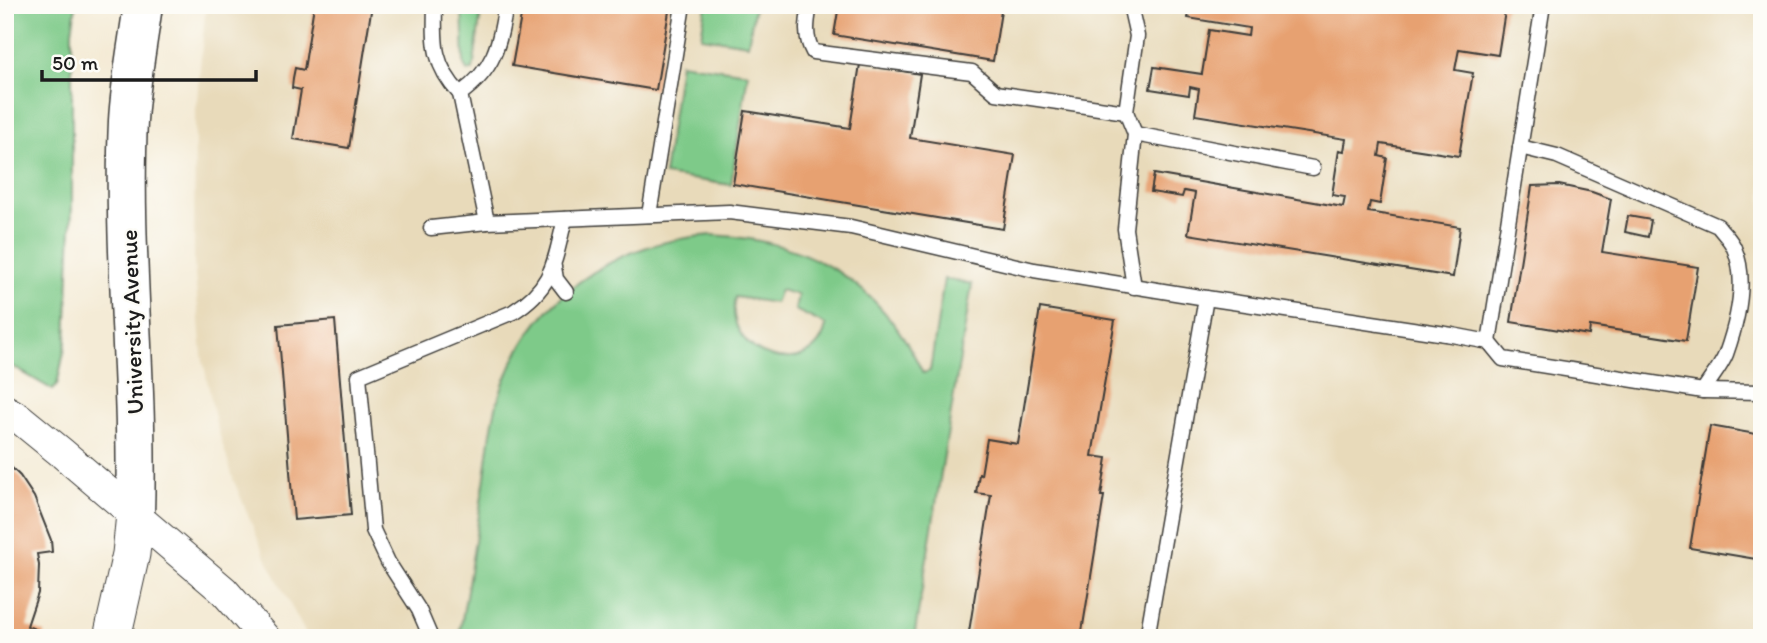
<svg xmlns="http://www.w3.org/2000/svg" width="1767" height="643" font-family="Itim,sans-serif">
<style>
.built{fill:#e8daba}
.green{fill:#7eca89;stroke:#4d7352;stroke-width:2;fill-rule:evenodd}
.building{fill:#e7a171}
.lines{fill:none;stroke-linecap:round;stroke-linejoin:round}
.service-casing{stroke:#3c3b38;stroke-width:17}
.minor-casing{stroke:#3c3b38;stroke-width:32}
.tertiary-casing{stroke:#3c3b38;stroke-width:39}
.secondary-casing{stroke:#3c3b38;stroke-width:41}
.service{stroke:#fff;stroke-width:14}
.minor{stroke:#fff;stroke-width:30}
.tertiary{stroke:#fff;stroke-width:37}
.secondary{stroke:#fff;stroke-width:38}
.labels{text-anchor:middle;stroke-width:5;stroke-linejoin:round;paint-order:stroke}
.street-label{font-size:24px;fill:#1c1c1c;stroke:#fdfcf7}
</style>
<rect width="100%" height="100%" fill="#fdfcf7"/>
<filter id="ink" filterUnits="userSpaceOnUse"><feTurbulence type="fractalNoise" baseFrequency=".0143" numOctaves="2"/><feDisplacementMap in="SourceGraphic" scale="14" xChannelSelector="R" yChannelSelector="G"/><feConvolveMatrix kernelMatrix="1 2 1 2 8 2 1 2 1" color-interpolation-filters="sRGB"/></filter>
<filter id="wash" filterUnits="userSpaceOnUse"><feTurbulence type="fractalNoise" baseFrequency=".00686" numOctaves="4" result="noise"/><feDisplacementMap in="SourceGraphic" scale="28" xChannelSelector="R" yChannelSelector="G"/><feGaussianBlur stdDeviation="1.57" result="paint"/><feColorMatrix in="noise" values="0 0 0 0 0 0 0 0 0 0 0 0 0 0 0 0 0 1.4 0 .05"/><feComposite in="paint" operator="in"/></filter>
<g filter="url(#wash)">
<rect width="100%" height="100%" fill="#f4ebd6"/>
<polygon class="built" points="206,5 1762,5 1762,638 308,638 265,556 234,481 216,423 202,355 194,263 195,119"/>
<g class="green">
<polygon points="5,5 76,5 72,31 72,205 66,342 57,385 53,390 5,362"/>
<polygon points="462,5 482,5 473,70 467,71 464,65"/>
<polygon points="706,5 755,5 748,44 701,37"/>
<polygon points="680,63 748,73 731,185 664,175"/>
<path d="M 712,235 C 810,240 881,283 923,373 L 930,371 L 944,279 L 972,284 L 914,638 L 459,638 C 467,590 475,543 482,495 C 488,464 489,430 498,400 C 528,300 611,242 712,235 ZM 780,290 L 798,295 L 795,310 L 826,325 C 816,382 722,361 735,297 L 775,303 Z"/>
</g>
<g id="blocks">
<g class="building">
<polygon points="314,5 372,5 349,148 293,139 301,90 292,88 293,78 295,68 304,70"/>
<polygon points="523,5 670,5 656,90 512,66"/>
<polygon points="839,5 1002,5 993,61 834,35"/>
<polygon points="1171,5 1506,5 1498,55 1459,49 1455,70 1473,73 1459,156 1381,144 1379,156 1387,158 1380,204 1370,202 1368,212 1460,227 1453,277 1188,234 1195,193 1184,191 1182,197 1151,192 1154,174 1343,207 1345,197 1332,195 1339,150 1344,151 1346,139 1195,115 1199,89 1190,87 1189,95 1150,89 1154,67 1202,74 1209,30 1248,36 1249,28 1188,18 1189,12 1171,11"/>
<polygon points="860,64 920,74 910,138 1015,155 1003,229 733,184 745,111 850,128"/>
<polygon points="1559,185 1592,192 1611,199 1602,252 1698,267 1686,341 1590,326 1589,335 1511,322 1532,186"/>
<polygon points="1628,216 1651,220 1648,237 1625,232"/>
<polygon points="1040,308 1115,320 1092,456 1107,458 1101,496 1104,496 1081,638 968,638 991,495 976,493 979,474 981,475 987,439 1018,444"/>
<polygon points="335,320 351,515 294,520 278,325"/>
<polygon points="1710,426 1762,435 1762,560 1690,548"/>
<polygon points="5,461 20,476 34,497 51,540 52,552 37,554 39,565 38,593 27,626 45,633 43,638 5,638"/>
</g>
</g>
</g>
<g filter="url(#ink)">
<use href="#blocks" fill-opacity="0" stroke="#3c3b38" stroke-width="2"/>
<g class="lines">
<g class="service-casing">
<g id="service">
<path d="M 435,5 C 434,44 433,65 460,94"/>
<path d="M 506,5 C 499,45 495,69 460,94 L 487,222 L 729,212 L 851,227 L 1034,270 L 1206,298 L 1452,335 L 1489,342 L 1503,359 L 1703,391 L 1762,392"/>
<path d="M 810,5 C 807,22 804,36 813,52 L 972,72 L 996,93 L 1126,112 L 1137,36 L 1130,5"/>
<polyline points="1126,112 1135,134 1125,229 1134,287"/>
<polyline points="1135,134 1313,168"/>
<path d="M 1520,147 L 1557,156 L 1718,226 C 1723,233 1731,240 1734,248 C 1748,279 1737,323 1726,354 C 1721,367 1710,379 1703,391"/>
<polyline points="649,215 683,5"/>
<polyline points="431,228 487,222"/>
<polyline points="554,267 556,279 566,292"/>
<polyline points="1489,342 1543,5"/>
<path d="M 431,638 L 419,610 L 388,562 L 373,530 L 359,376 L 513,312 C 554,286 554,262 565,219"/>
<polyline points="1147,638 1206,298"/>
</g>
</g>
<g class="minor-casing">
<polyline id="minor" points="5,410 19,418 62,453 224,591 265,638"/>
</g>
<g class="tertiary-casing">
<polyline id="tertiary" points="112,638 131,554 135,514"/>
</g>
<g class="secondary-casing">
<path id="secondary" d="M 135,514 C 139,383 122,252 128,121 C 130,83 138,43 143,5"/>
</g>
<use href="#service" class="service"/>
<use href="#minor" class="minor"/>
<use href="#tertiary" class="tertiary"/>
<use href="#secondary" class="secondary"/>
</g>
</g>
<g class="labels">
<g class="street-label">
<text transform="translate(132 322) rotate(-92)" y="8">University Avenue</text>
</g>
</g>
<rect width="1767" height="643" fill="none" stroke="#fdfcf7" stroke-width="28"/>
<path d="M42 70v10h214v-10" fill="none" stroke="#1c1c1c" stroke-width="3.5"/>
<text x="52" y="70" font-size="21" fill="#1c1c1c" stroke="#fdfcf7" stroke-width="5" paint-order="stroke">50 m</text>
</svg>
